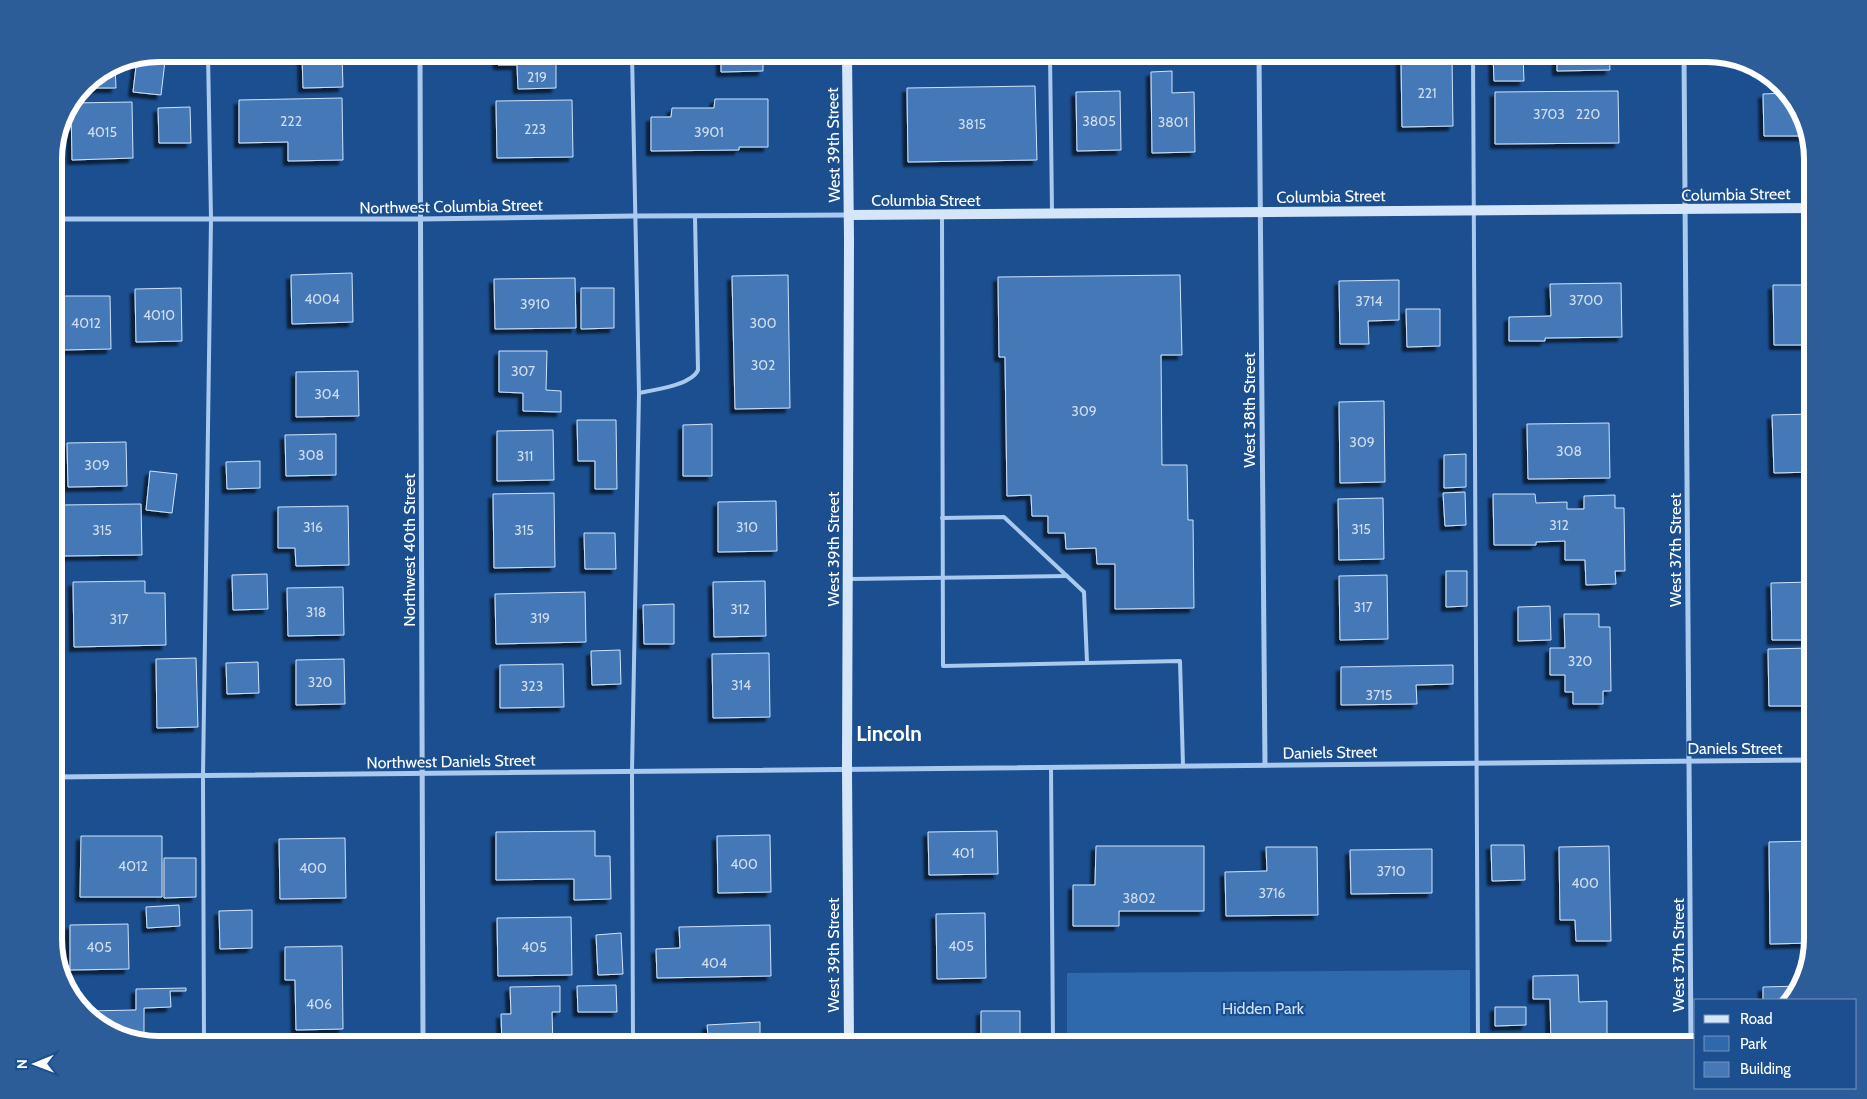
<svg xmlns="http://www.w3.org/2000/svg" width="1867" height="1099" font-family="Cabin,sans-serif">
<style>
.green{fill:#2e69ad}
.building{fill:#4478b7;stroke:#cfe3fa;filter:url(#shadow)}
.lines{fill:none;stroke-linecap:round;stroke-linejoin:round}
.lane{stroke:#a9c9ee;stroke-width:4}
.street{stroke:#a9c9ee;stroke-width:5}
.secondary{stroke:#d6e6fa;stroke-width:10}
.labels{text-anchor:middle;stroke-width:4.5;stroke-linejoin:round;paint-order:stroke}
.number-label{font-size:14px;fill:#d0dded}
.street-label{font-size:16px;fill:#fff;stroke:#1b4f8f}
.park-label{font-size:16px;fill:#cfe3fa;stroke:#1b4f8f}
.district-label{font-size:21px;font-weight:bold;fill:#fff;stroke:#1b4f8f}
.rim{fill:none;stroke:#fff;stroke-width:6}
</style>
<defs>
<filter id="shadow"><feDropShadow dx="-4.5" dy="4.5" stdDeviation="1" flood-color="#0009"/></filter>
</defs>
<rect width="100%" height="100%" fill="#1b4f8f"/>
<polygon class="green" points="1470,970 1470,1045 1067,1045 1067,973"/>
<g class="building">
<polygon points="302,54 342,54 343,87 303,88"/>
<polygon points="497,54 556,54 556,88 518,89 517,65 498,65"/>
<polygon points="721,54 763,54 763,71 721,72"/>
<polygon points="1493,54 1523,54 1524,81 1494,81"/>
<polygon points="1557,54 1609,54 1610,70 1557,71"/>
<polygon points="137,58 165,61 161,95 133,92"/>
<polygon points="1452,59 1453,126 1402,127 1401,60"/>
<polygon points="115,65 116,88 83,88 85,85"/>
<polygon points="1172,71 1172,93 1194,92 1195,152 1152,153 1151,72"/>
<polygon points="1035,86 1037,160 908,162 907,88"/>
<polygon points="1120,91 1121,150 1077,151 1076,92"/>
<polygon points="1618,91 1619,143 1495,144 1495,92"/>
<polygon points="1787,93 1796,101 1807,136 1764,136 1763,94"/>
<polygon points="342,98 343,160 288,161 288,142 239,143 239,100"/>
<polygon points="715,99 768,99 768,147 739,147 739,150 651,151 651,117 671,117 672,108 714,108"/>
<polygon points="572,100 573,157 497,158 496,101"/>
<polygon points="132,102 133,158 72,160 71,105 73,103"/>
<polygon points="190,107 191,143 159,143 158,108"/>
<polygon points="352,273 353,322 292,324 291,275"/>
<polygon points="788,275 790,408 735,409 732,276"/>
<polygon points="1180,275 1182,355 1161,355 1162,465 1187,465 1188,520 1193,520 1194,608 1115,609 1115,564 1097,564 1096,548 1066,549 1065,533 1048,533 1048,516 1032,516 1031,495 1007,496 1005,357 999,357 998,277"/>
<polygon points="575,278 576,328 495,329 494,279"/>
<polygon points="1399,280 1399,320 1368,321 1369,344 1340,344 1339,281"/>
<polygon points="1621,283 1622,337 1545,338 1545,341 1509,341 1509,317 1551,316 1550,284"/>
<polygon points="1773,285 1813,285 1813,345 1774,345"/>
<polygon points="181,288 182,341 136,342 135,289"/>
<polygon points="581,288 614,288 614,328 581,329"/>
<polygon points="61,296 110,296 111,349 62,350"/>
<polygon points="1406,309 1440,309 1440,346 1407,347"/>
<polygon points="499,351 547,351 546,390 561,391 561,412 523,411 523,393 499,392"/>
<polygon points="358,371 359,416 296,417 296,372"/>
<polygon points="1384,401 1385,482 1340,483 1339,402"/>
<polygon points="1813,414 1813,472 1774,473 1772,415"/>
<polygon points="577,420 616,420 617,489 595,489 595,461 578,461"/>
<polygon points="1609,423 1610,478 1528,479 1527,424"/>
<polygon points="712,424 712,476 683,476 683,425"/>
<polygon points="553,430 554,480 497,481 497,431"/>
<polygon points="336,434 336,475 286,476 285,435"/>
<polygon points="126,442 127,486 68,487 67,443"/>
<polygon points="1466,454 1466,487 1444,488 1444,455"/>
<polygon points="260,461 260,488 227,489 226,462"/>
<polygon points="150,471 177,474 172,513 146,510"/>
<polygon points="1465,492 1466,525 1445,526 1443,493"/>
<polygon points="554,493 555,567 494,568 493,494"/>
<polygon points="1493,494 1535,494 1536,503 1567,502 1567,509 1584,509 1584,496 1615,495 1615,508 1624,508 1625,571 1615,571 1616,584 1586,585 1585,560 1565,560 1565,541 1536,542 1536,545 1494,545"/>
<polygon points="1383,498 1384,559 1339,560 1338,499"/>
<polygon points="776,501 777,551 718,552 718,502"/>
<polygon points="141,504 142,555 62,556 61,505"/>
<polygon points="348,506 349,565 296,566 295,548 278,548 278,507"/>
<polygon points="584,533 615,533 616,569 585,569"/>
<polygon points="1446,571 1467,571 1467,606 1446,607"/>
<polygon points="267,574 268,609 233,610 232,575"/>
<polygon points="1387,575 1388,639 1340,640 1339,576"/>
<polygon points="145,581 145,593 165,593 166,645 74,647 73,582"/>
<polygon points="765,581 766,636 714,637 713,582"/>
<polygon points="1813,582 1813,640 1772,640 1771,583"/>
<polygon points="343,587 344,635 288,636 287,588"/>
<polygon points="585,592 586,642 496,644 495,594"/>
<polygon points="674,604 674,644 644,644 643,605"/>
<polygon points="1550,606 1551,640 1518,641 1518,607"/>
<polygon points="1564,614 1599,614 1599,627 1610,627 1611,691 1603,691 1603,704 1573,704 1573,692 1565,692 1565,675 1550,675 1550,648 1565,648"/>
<polygon points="1813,648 1813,706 1769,706 1768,649"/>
<polygon points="620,650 621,684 592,685 591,651"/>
<polygon points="769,653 770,717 713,718 712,654"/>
<polygon points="196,658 198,727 157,728 156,659"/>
<polygon points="344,659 345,704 296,705 296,660"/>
<polygon points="258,662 259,693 227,694 226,663"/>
<polygon points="563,664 564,707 500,708 500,665"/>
<polygon points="1453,665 1453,684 1416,685 1417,704 1341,705 1341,667"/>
<polygon points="595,831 595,856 610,856 611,899 574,900 574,879 496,880 496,832"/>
<polygon points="997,831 998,874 929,875 928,832"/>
<polygon points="770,835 771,892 718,893 717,836"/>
<polygon points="81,836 162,836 162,897 80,897"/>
<polygon points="345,838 346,898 280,899 279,839"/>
<polygon points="1813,841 1812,943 1770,944 1769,842"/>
<polygon points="1491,845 1524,845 1525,880 1492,881"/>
<polygon points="1096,846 1204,846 1204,911 1119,911 1119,926 1073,926 1073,885 1095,885"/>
<polygon points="1609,846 1611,941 1576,941 1575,920 1560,920 1559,847"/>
<polygon points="1266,847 1317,847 1318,915 1226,916 1225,872 1267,871"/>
<polygon points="1432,849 1432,893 1351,894 1350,850"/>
<polygon points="164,858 196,858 196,897 164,898"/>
<polygon points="179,905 180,926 147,928 146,907"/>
<polygon points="252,910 252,948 220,949 219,911"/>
<polygon points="985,913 986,978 937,979 936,914"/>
<polygon points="571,917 572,975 498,976 497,918"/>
<polygon points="128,924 129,969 70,970 70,925"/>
<polygon points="770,925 771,976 657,978 656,949 680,948 679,927"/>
<polygon points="621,933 623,974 598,975 596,935"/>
<polygon points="342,946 343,1029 296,1030 295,980 285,980 285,947"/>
<polygon points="1578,975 1579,1002 1607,1001 1607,1045 1551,1045 1550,999 1533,999 1533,976"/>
<polygon points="616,985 617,1012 578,1012 577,986"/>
<polygon points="560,986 560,1012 552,1012 553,1045 502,1045 501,1014 511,1014 510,987"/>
<polygon points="1801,986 1799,992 1791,1000 1763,1000 1763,987"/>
<polygon points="186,988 186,991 170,991 171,1007 144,1008 144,1041 107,1031 86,1011 136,1010 136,989"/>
<polygon points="1495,1007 1526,1007 1526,1025 1495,1026"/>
<polygon points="981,1011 1020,1011 1020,1045 925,1045 981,1044"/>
<polygon points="760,1022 760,1045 709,1045 707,1025"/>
</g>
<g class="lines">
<g class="lane">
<polyline points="632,54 639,393 632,771 633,1045"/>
<polyline points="1050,54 1052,211"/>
<polyline points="1473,54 1478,1045"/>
<polyline points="942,215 943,666 1180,661 1183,765"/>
<path d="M 639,393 C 654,390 692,385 698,370 L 695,216"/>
<polyline points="942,518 1004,517 1084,592 1087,662"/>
<polyline points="850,579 1067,576"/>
<polyline points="1051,767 1053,1045"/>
<polyline points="204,1045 203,776 211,219 208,54"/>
</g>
<g class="street">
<polyline points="420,54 423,1045"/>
<polyline points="1259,54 1265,765"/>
<polyline points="1684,54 1691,1045"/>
<polyline points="54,219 421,219 634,216 849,215"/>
<polyline points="54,777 1813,760"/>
</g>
<g class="secondary">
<polyline points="847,54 849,240 847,769 849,1045"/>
<polyline points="849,215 1813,208"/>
</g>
</g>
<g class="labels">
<g class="number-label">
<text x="537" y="82">219</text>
<text x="1427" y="98">221</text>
<text x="1549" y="119">3703</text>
<text x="1588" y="119">220</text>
<text x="291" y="126">222</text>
<text x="1099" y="126">3805</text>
<text x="1173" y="127">3801</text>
<text x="972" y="129">3815</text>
<text x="535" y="134">223</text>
<text x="102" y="137">4015</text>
<text x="709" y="137">3901</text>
<text x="322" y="304">4004</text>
<text x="1586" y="305">3700</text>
<text x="1369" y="306">3714</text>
<text x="535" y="309">3910</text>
<text x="159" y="320">4010</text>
<text x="86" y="328">4012</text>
<text x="763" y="328">300</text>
<text x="763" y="370">302</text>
<text x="523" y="376">307</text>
<text x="327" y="399">304</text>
<text x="1084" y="416">309</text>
<text x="1362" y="447">309</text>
<text x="1569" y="456">308</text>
<text x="311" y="460">308</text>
<text x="525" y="461">311</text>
<text x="97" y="470">309</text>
<text x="1559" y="530">312</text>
<text x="313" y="532">316</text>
<text x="747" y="532">310</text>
<text x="1361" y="534">315</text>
<text x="102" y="535">315</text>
<text x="524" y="535">315</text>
<text x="1363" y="612">317</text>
<text x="740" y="614">312</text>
<text x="316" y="617">318</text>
<text x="540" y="623">319</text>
<text x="119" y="624">317</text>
<text x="1580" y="666">320</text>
<text x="320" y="687">320</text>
<text x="741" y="690">314</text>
<text x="532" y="691">323</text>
<text x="1379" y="700">3715</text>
<text x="963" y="858">401</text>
<text x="744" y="869">400</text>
<text x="133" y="871">4012</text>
<text x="313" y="873">400</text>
<text x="1391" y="876">3710</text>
<text x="1585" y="888">400</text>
<text x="1272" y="898">3716</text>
<text x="1139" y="903">3802</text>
<text x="961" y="951">405</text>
<text x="99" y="952">405</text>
<text x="534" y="952">405</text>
<text x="714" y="968">404</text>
<text x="319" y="1009">406</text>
</g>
<g class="street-label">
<text transform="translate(833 145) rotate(-91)" y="6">West 39th Street</text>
<text transform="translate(1736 194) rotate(-1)" y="6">Columbia Street</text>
<text transform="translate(1331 196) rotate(-1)" y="6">Columbia Street</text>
<text x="926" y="206">Columbia Street</text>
<text transform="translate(451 206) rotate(-1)" y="6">Northwest Columbia Street</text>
<text transform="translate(1249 410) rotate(-90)" y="6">West 38th Street</text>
<text transform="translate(833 549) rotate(-90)" y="6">West 39th Street</text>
<text transform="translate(409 550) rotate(-90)" y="6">Northwest 40th Street</text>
<text transform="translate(1675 550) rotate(-90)" y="6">West 37th Street</text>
<text x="1735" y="754">Daniels Street</text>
<text transform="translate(1330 752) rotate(-1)" y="6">Daniels Street</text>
<text transform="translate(451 761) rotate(-1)" y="6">Northwest Daniels Street</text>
<text transform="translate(833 955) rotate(-90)" y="6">West 39th Street</text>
<text transform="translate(1678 955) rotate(-90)" y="6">West 37th Street</text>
</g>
<g class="park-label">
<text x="1263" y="1014">Hidden Park</text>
</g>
<g class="district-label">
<text x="889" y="741">Lincoln</text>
</g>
</g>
<path d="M0 0H1867V1099H0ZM159 62H1707A97 97 0 0 1 1804 159V939A97 97 0 0 1 1707 1036H159A97 97 0 0 1 62 939V159A97 97 0 0 1 159 62Z" fill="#2d5d98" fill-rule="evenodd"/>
<path class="rim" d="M159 62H1707A97 97 0 0 1 1804 159V939A97 97 0 0 1 1707 1036H159A97 97 0 0 1 62 939V159A97 97 0 0 1 159 62Z"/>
<rect x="1694" y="999" width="162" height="90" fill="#1b4f8f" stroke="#7695bc"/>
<rect x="1704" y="1015" width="25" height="8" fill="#d6e6fa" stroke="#7695bc"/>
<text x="1740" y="1024" font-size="15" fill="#ffffff">Road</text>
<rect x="1704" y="1036" width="25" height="15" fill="#2e69ad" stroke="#7695bc"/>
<text x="1740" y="1049" font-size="15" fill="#ffffff">Park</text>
<rect x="1704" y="1062" width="25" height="15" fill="#4478b7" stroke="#7695bc"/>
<text x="1740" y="1074" font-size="15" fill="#ffffff">Building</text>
<g transform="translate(35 1064) rotate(269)" stroke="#1b4f8f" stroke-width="4" paint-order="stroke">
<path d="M0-4L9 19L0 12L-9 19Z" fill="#ffffff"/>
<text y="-8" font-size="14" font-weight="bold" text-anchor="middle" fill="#ffffff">N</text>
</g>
</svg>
